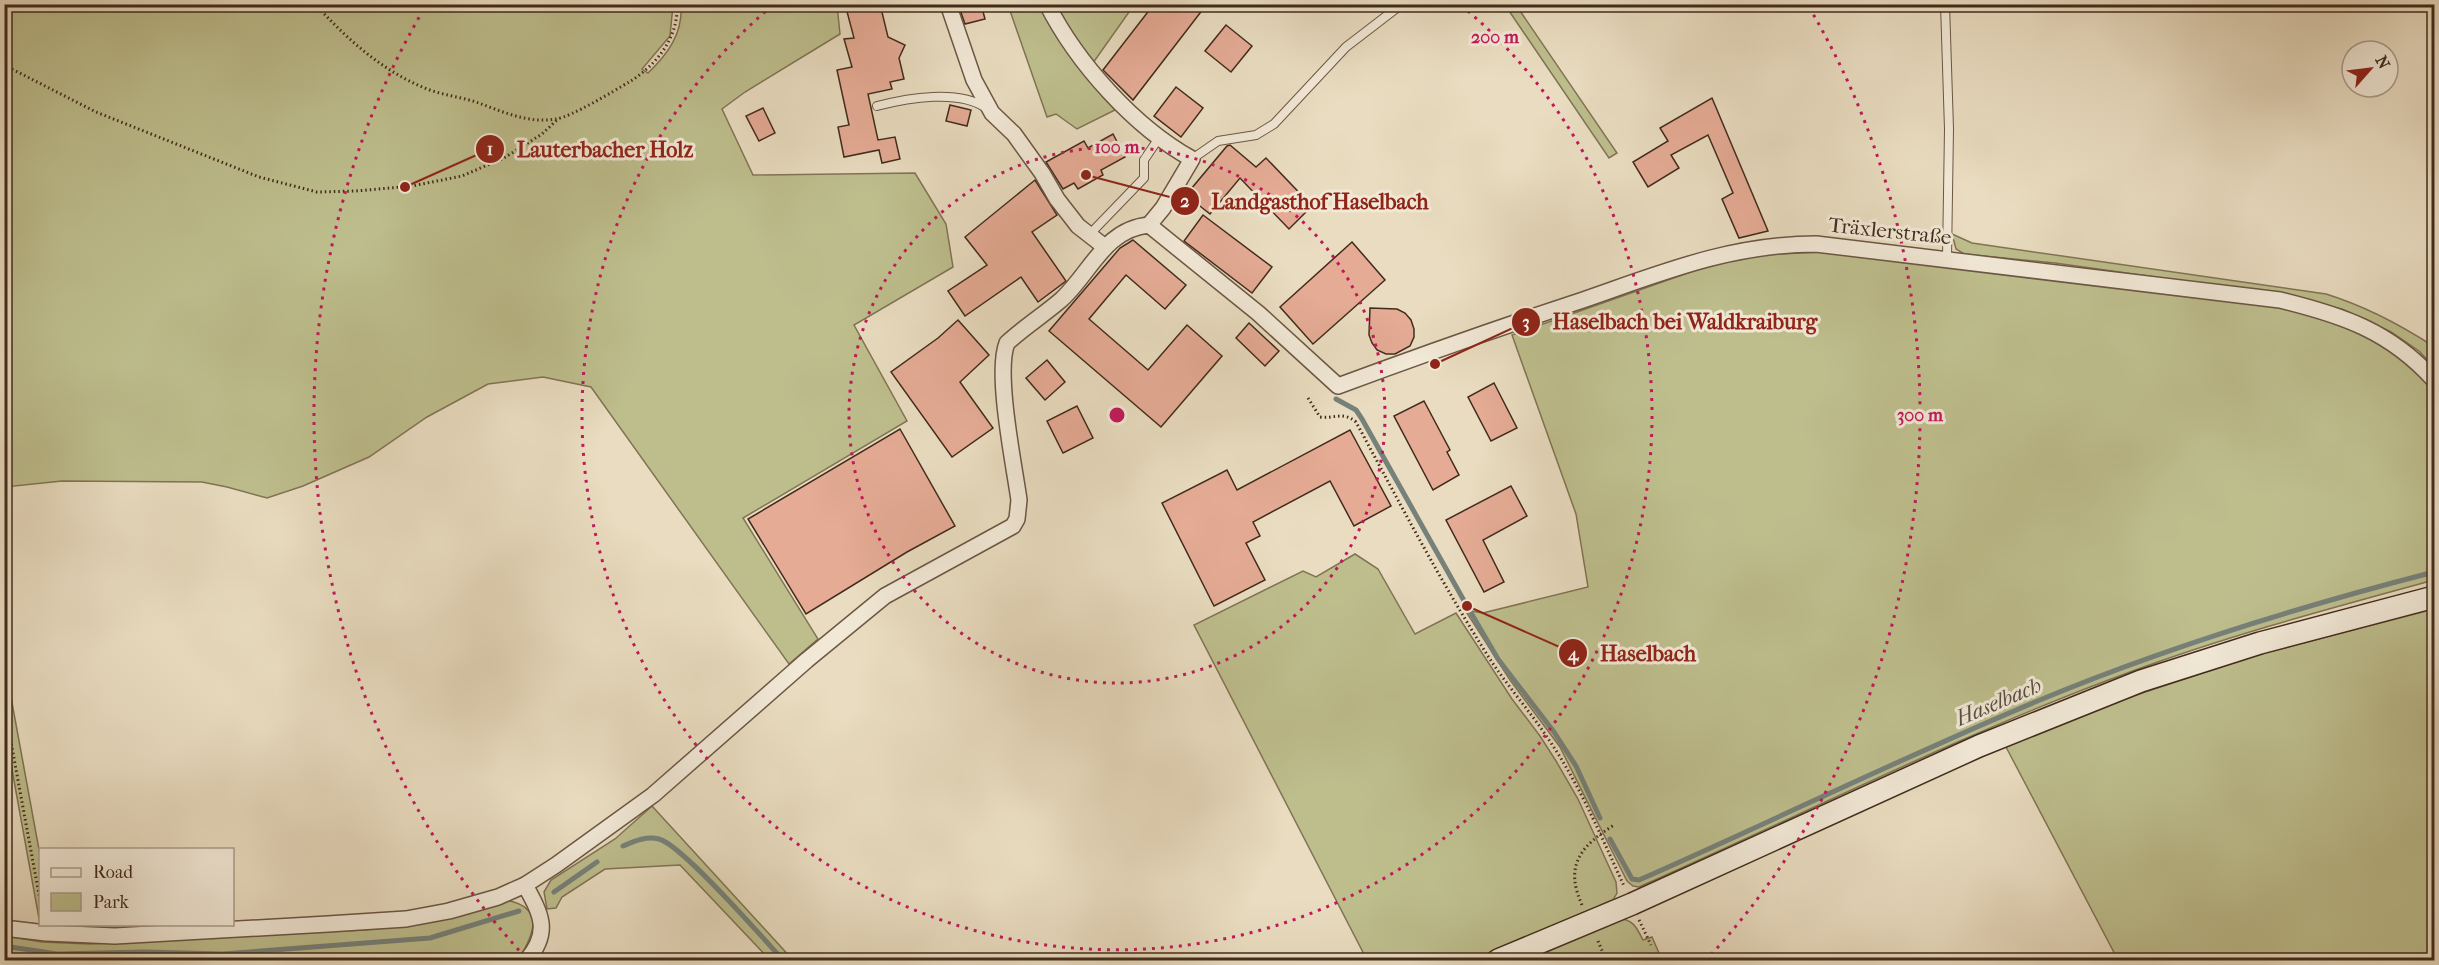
<svg xmlns="http://www.w3.org/2000/svg" width="2439" height="965" font-family="'IM FELL French Canon',serif">
<style>
.green{fill:#bebe8d;stroke:#807454;stroke-width:1.5}
.lines{fill:none;stroke-linecap:round;stroke-linejoin:round}
.stream{stroke:#76817a;stroke-width:5}
.building{fill:#e5ab95;stroke:#422b1c;stroke-width:1.5}
.lane-casing{stroke:#6c5745;stroke-width:10}
.street-casing{stroke:#6c5745;stroke-width:18}
.secondary-casing{stroke:#422b1c;stroke-width:24}
.path{stroke:#422b1c;stroke-width:3;stroke-dasharray:1.5 3;stroke-linecap:butt}
.lane{stroke:#f1e8d6;stroke-width:8}
.street{stroke:#f1e8d6;stroke-width:15}
.secondary{stroke:#f1e8d6;stroke-width:21}
.ring{fill:none;stroke:#c2185b;stroke-width:3;stroke-dasharray:3 6}
.labels{text-anchor:middle;stroke-width:6;stroke-linejoin:round;paint-order:stroke}
.street-label{font-size:21px;fill:#422b1c;stroke:#f1e8d6}
.water-label{font-size:22px;font-style:italic;fill:#584f43;stroke:#f1e8d6}
.centre{fill:#c2185b;stroke:#f1e8d6;stroke-width:3}
.ring-label{font-size:18px;text-anchor:middle;font-weight:bold;fill:#c2185b;stroke:#f1e8d6;stroke-width:6;stroke-linejoin:round;paint-order:stroke}
.leader{fill:none;stroke:#8f2418;stroke-width:2}
.callout-dot{fill:#8f2418;stroke:#f1e8d6;stroke-width:2}
.mark-label{font-size:18px;text-anchor:middle;font-weight:bold;fill:#fff}
.callout-label{font-size:22px;text-anchor:middle;font-weight:bold;fill:#8f2418;stroke:#f1e8d6;stroke-width:6;stroke-linejoin:round;paint-order:stroke}
</style>
<rect width="100%" height="100%" fill="#e9dcc0"/>
<filter id="stains"><feTurbulence type="fractalNoise" baseFrequency=".00333" numOctaves="4"/><feColorMatrix values="0 0 0 0 .2 0 0 0 0 .09 0 0 0 0 .02 0 0 0 .5 -.17"/></filter>
<radialGradient id="worn" r=".72"><stop offset=".6" stop-color="#630" stop-opacity="0"/><stop offset="1" stop-color="#630" stop-opacity=".3"/></radialGradient>
<g class="green">
<path d="M 4,5 L 673,5 L 670,36 L 642,69 L 648,73 C 668,54 683,33 681,5 L 837,5 L 840,34 L 745,92 L 722,109 L 753,175 L 915,173 L 946,224 L 953,267 L 854,325 L 907,421 L 743,518 L 818,639 L 789,664 L 591,387 L 543,377 L 488,384 L 427,417 L 369,457 L 303,486 L 267,498 L 227,487 L 202,482 L 62,481 L 5,487 Z"/>
<path d="M 1008,5 L 1042,5 C 1061,44 1086,77 1115,110 L 1077,129 L 1056,114 L 1047,117 Z"/>
<polygon points="1052,5 1134,5 1093,63"/>
<polygon points="1505,5 1516,5 1617,153 1609,158"/>
<path d="M 1952,234 L 1972,243 L 2326,294 C 2365,306 2399,324 2433,346 L 2434,367 L 2419,351 L 2391,332 L 2342,309 L 2269,293 L 2055,263 L 1964,254 L 1956,249 Z"/>
<path d="M 1823,252 L 2087,282 L 2306,311 L 2360,332 L 2393,353 L 2429,384 L 2434,393 L 2434,580 C 2332,608 2230,635 2130,672 C 1966,732 1808,812 1648,883 L 1639,887 L 1633,886 L 1627,881 L 1560,747 L 1510,680 L 1465,610 L 1483,613 L 1588,587 L 1576,514 L 1512,335 L 1699,269 L 1755,255 Z"/>
<polygon points="1355,554 1378,569 1415,634 1456,613 1512,699 1540,736 1556,761 1578,799 1616,882 1617,893 1613,900 1472,960 1367,960 1194,625 1303,571 1316,577"/>
<polygon points="2434,609 2434,960 2118,960 2006,747 2124,699 2257,655"/>
<polygon points="4,659 40,855 40,924 5,731"/>
<polygon points="652,806 793,960 770,960 680,865 605,869 562,897 556,908 547,909 544,892 551,880 615,839"/>
<path d="M 505,900 C 546,907 534,935 518,960 L 5,960 L 5,936 L 42,942 L 90,944 L 363,930 C 412,926 459,918 505,900 Z"/>
<path d="M 1619,919 C 1633,919 1637,928 1643,940 L 1652,937 L 1662,960 L 1523,960 Z"/>
</g>
<g class="lines">
<g class="stream">
<polyline points="1336,399 1356,410 1362,419 1467,606 1498,659 1554,732 1576,766 1600,818"/>
<path d="M 1610,839 L 1632,879 L 1639,880 C 1771,822 1901,758 2035,702 C 2164,648 2298,607 2434,572"/>
<path d="M 623,846 C 635,841 646,836 659,839 C 682,845 763,938 783,960"/>
<polyline points="554,892 597,862"/>
<polyline points="4,946 57,954 144,952 223,954 430,938 519,911"/>
</g>
</g>
<g class="building">
<polygon points="845,4 880,4 888,37 905,45 899,58 904,79 890,82 892,89 868,94 878,140 895,137 900,159 882,163 879,150 844,157 838,127 849,125 837,70 852,67 844,39 854,38"/>
<polygon points="958,4 981,4 985,19 965,24"/>
<polygon points="1154,4 1207,4 1133,100 1103,70"/>
<polygon points="1226,25 1252,46 1231,72 1205,51"/>
<polygon points="1176,87 1203,108 1181,137 1154,116"/>
<polygon points="1712,98 1768,231 1739,238 1722,199 1733,193 1708,135 1671,155 1679,168 1648,187 1633,162 1668,141 1660,128"/>
<polygon points="950,105 971,110 967,126 946,121"/>
<polygon points="763,108 775,133 759,141 746,116"/>
<polygon points="1113,134 1125,157 1101,170 1103,175 1078,189 1074,183 1063,189 1046,162 1084,141 1088,148"/>
<polygon points="1230,145 1256,167 1266,158 1312,206 1289,229 1240,178 1210,214 1186,195 1227,146"/>
<polygon points="1035,180 1057,215 1032,232 1066,281 1038,302 1021,277 965,316 948,291 987,265 965,237"/>
<polygon points="1203,215 1272,267 1252,293 1184,241"/>
<polygon points="1133,240 1186,285 1165,309 1126,275 1089,319 1148,370 1187,325 1222,356 1161,427 1049,331 1120,248"/>
<polygon points="1352,242 1385,280 1313,344 1280,307"/>
<polygon points="1370,308 1397,309 1405,313 1411,320 1414,329 1414,337 1410,346 1395,354 1386,354 1377,350 1372,343 1369,335"/>
<polygon points="958,320 989,355 960,382 993,428 952,457 891,372 938,338"/>
<polygon points="1249,323 1279,351 1265,366 1236,338"/>
<polygon points="1047,360 1065,382 1045,400 1026,378"/>
<polygon points="1494,383 1517,428 1491,441 1468,397"/>
<polygon points="1424,401 1450,450 1447,452 1459,475 1433,490 1394,416"/>
<polygon points="1077,406 1093,438 1063,453 1047,421"/>
<polygon points="900,429 955,526 907,552 806,614 748,519"/>
<polygon points="1350,430 1391,506 1354,526 1330,481 1253,522 1260,536 1246,543 1265,580 1214,606 1162,503 1227,470 1237,490"/>
<polygon points="1511,486 1527,516 1483,540 1504,582 1484,592 1446,520"/>
</g>
<g class="lines">
<g class="lane-casing">
<g id="lane">
<polyline points="1945,4 1949,129 1947,258"/>
<path d="M 877,106 C 908,98 959,89 986,108"/>
<polyline points="1192,159 1218,141 1256,135 1274,124 1346,47 1402,4"/>
<polyline points="1089,235 1144,178 1144,160 1159,138"/>
</g>
</g>
<g class="street-casing">
<g id="street">
<polyline points="948,4 974,80 992,113 1014,134 1042,173 1057,199 1078,226 1105,247"/>
<path d="M 1047,4 C 1077,63 1134,127 1192,159 L 1163,208 L 1149,225"/>
<path d="M 525,885 C 541,914 551,932 527,960"/>
<path d="M 4,928 L 46,933 L 115,936 L 328,924 L 406,919 L 449,911 L 498,897 L 525,885 L 556,865 L 653,795 L 807,660 L 885,596 L 1013,526 L 1017,519 L 1019,500 C 1014,464 995,373 1007,343 C 1024,327 1045,314 1062,299 C 1091,272 1105,229 1149,225 L 1258,313 L 1338,386 C 1419,356 1501,327 1583,300 C 1661,273 1731,244 1816,244 L 2280,300 C 2342,315 2390,331 2434,380"/>
</g>
</g>
<g class="secondary-casing">
<polyline id="secondary" points="1498,960 1632,904 1979,746 2141,681 2260,643 2434,597"/>
</g>
<g class="path">
<path d="M 315,4 C 347,39 382,71 427,89 C 443,95 460,97 476,102 C 501,111 528,124 556,119 C 571,117 614,91 629,82 C 656,66 679,37 677,4"/>
<polyline points="4,65 96,112 259,177 317,192 356,191 412,186 462,176 504,158 542,134 558,119"/>
<path d="M 1308,398 L 1320,417 C 1334,419 1343,411 1356,422 C 1397,498 1437,575 1483,648 C 1502,680 1527,707 1547,737 C 1579,783 1601,836 1624,886"/>
<polyline points="4,704 40,900"/>
<path d="M 1582,905 C 1564,865 1581,846 1614,825"/>
<polyline points="1639,920 1651,945"/>
<polyline points="1598,941 1606,960"/>
</g>
<use href="#lane" class="lane"/>
<use href="#street" class="street"/>
<use href="#secondary" class="secondary"/>
</g>
<g class="ring">
<circle cx="1117" cy="415" r="268"/>
<path d="M1461 5A535 535 0 1 1 773 5"/>
<path d="M525 957A803 803 0 0 1 425 7M1809 7A803 803 0 0 1 1709 957"/>
</g>
<g class="labels">
<g class="street-label">
<text transform="translate(1890 231) rotate(6)" y="7">Träxlerstraße</text>
</g>
<g class="water-label">
<text transform="translate(1998 701) rotate(-23)" y="8">Haselbach</text>
</g>
</g>
<circle cx="1117" cy="415" r="9" class="centre"/>
<g class="ring-label">
<text x="1495" y="43">200 m</text>
<text x="1117" y="153">100 m</text>
<text x="1920" y="421">300 m</text>
</g>
<path class="leader" d="M405 187L490 149M1086 175L1185 201M1435 364L1526 322M1467 606L1573 653"/>
<g class="callout-dot">
<circle cx="405" cy="187" r="6"/>
<circle cx="1086" cy="175" r="6"/>
<circle cx="1435" cy="364" r="6"/>
<circle cx="1467" cy="606" r="6"/>
<circle cx="490" cy="149" r="15"/>
<circle cx="1185" cy="201" r="15"/>
<circle cx="1526" cy="322" r="15"/>
<circle cx="1573" cy="653" r="15"/>
</g>
<g class="mark-label">
<text x="490" y="155">1</text>
<text x="1185" y="207">2</text>
<text x="1526" y="328">3</text>
<text x="1573" y="660">4</text>
</g>
<g class="callout-label">
<text x="605" y="157">Lauterbacher Holz</text>
<text x="1320" y="209">Landgasthof Haselbach</text>
<text x="1685" y="329">Haselbach bei Waldkraiburg</text>
<text x="1648" y="661">Haselbach</text>
</g>
<rect width="2439" height="965" fill="none" stroke="#e9dcc0" stroke-width="24"/>
<rect x="6" y="6" width="2427" height="953" fill="none" stroke="#422b1c" stroke-width="3"/>
<rect x="12" y="12" width="2415" height="941" fill="none" stroke="#422b1c" stroke-width="1.5"/>
<rect x="39" y="848" width="195" height="78" fill="#f1e8d6" stroke="#ab9c8c" stroke-width="1.5"/>
<rect x="51" y="868" width="30" height="9" fill="#f1e8d6" stroke="#ab9c8c" stroke-width="1.5"/>
<text x="93" y="878" font-size="18" fill="#422b1c">Road</text>
<rect x="51" y="893" width="30" height="18" fill="#bebe8d" stroke="#ab9c8c" stroke-width="1.5"/>
<text x="93" y="908" font-size="18" fill="#422b1c">Park</text>
<g transform="translate(2370 69) rotate(62)"><circle r="28" fill="#f1e8d6" stroke="#ab9c8c" stroke-width="1.5"/>
<path d="M0-4.5L10 22L0 15L-10 22Z" fill="#8f2418"/>
<text y="-9" font-size="16" font-weight="bold" text-anchor="middle" fill="#422b1c">N</text>
</g>
<rect width="100%" height="100%" filter="url(#stains)"/>
<rect width="100%" height="100%" fill="url(#worn)"/>
</svg>
